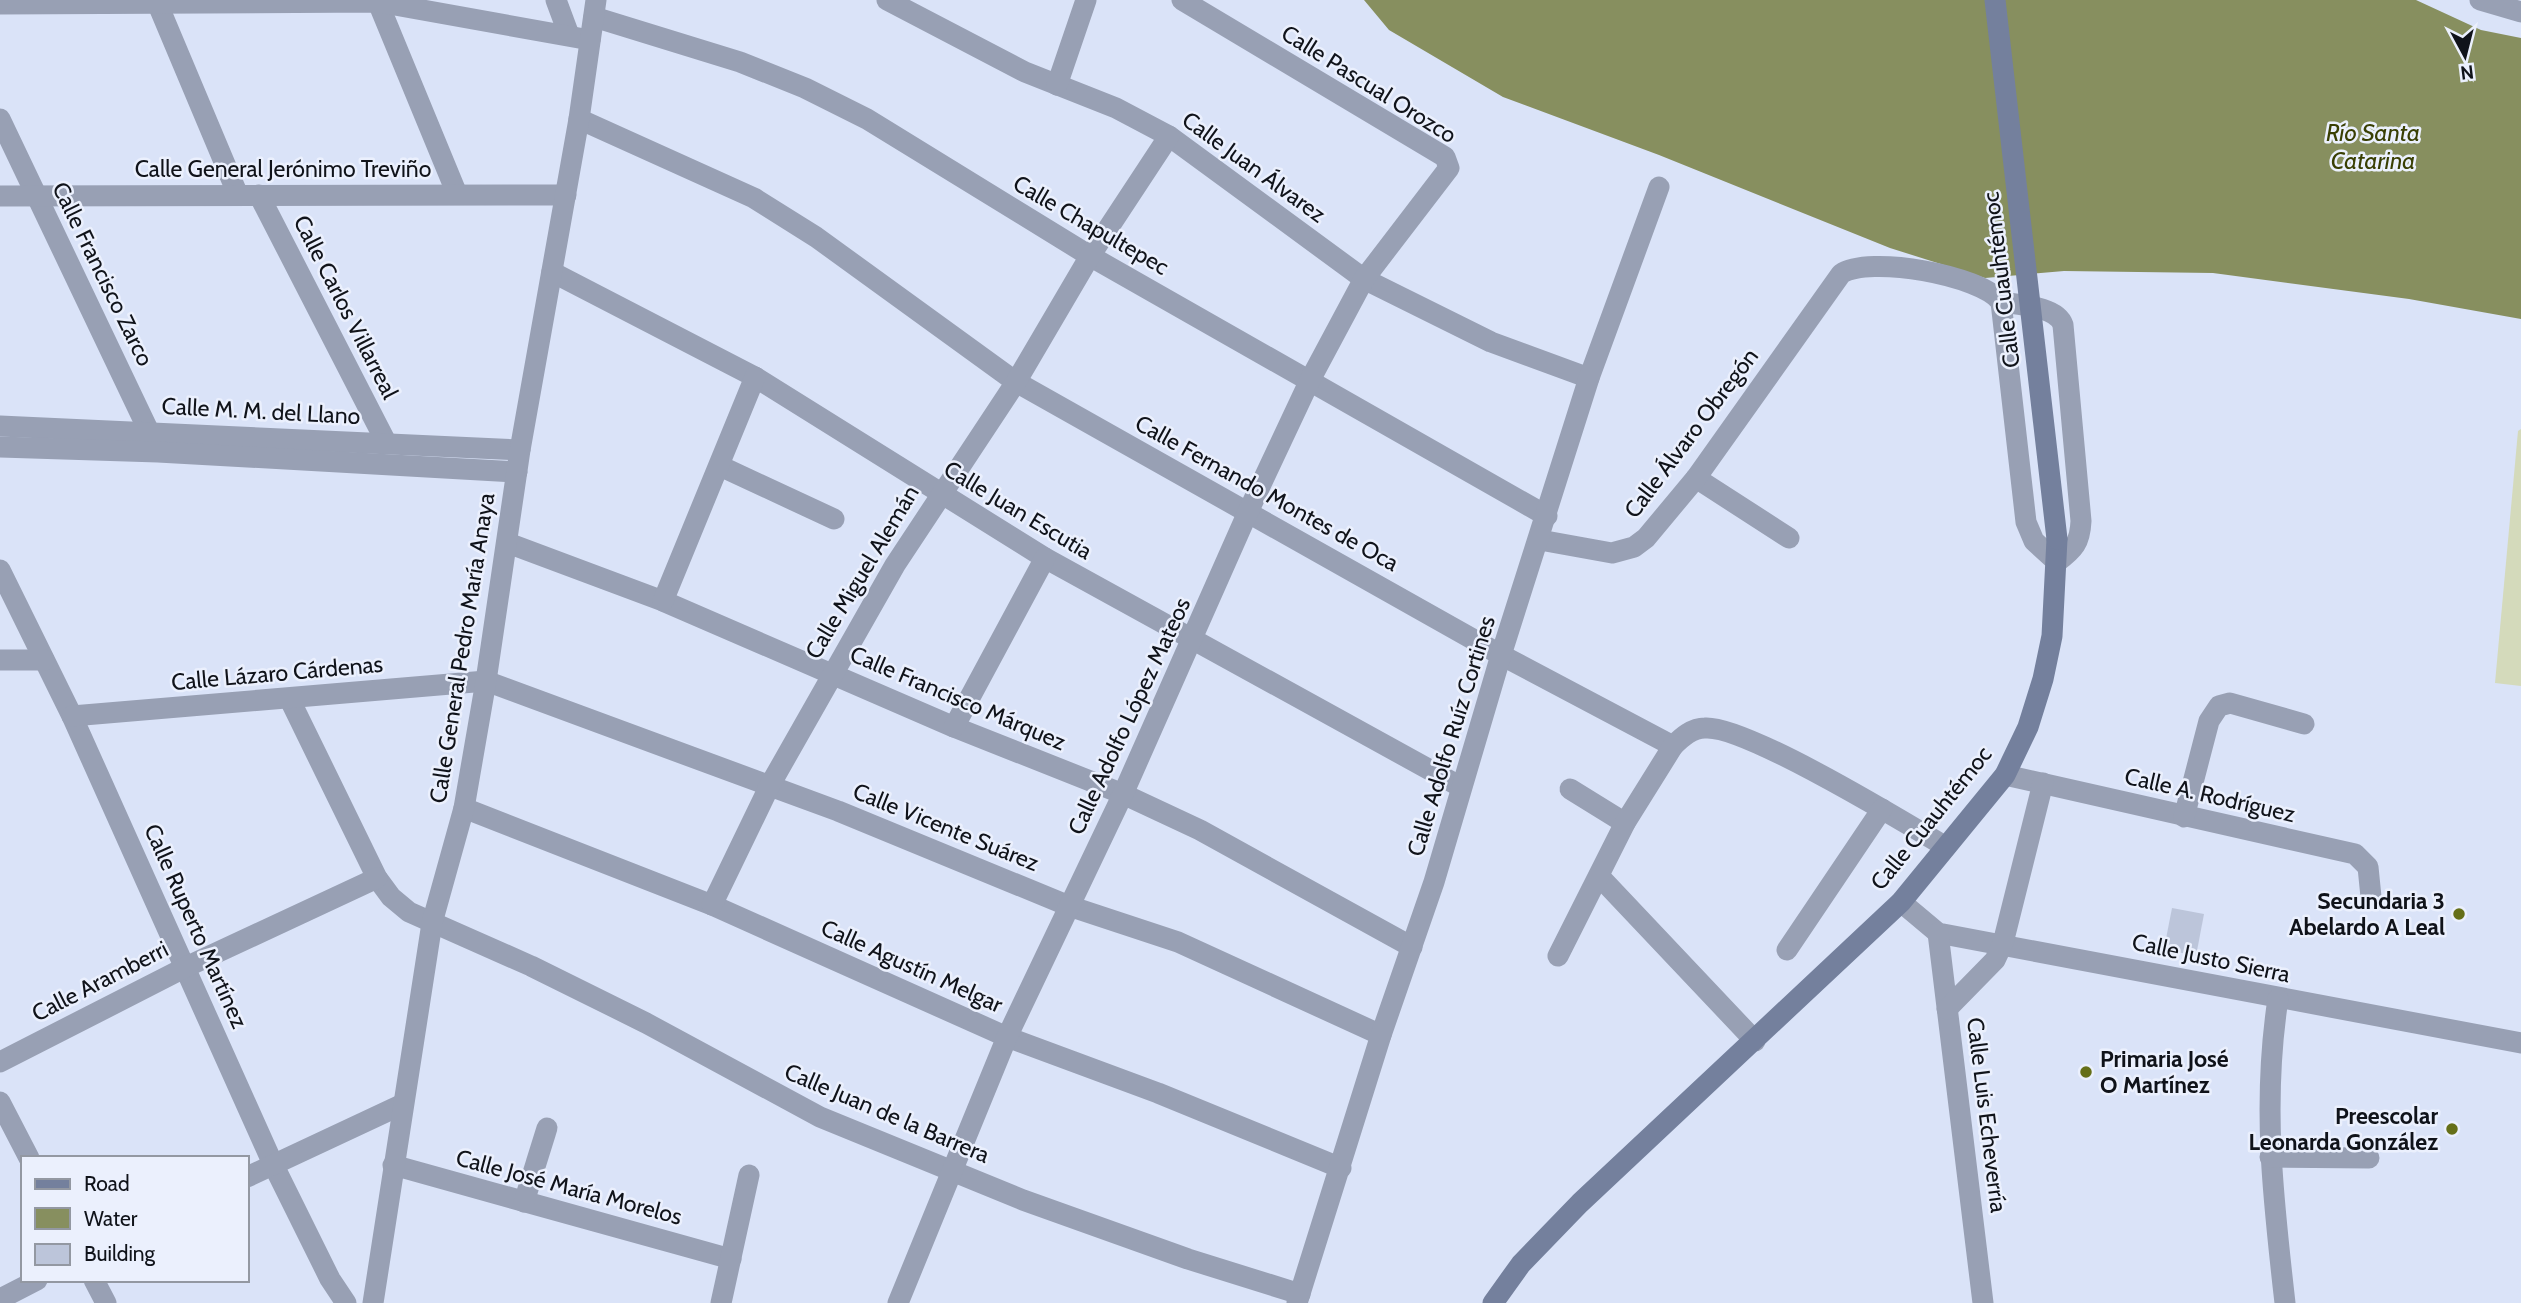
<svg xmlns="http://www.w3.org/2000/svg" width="2521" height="1303" font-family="Cabin,sans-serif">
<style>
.green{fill:#d4dabb}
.water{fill:#878f5f}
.building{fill:#bcc5da}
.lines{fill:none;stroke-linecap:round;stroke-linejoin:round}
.street{stroke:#98a0b4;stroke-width:21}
.secondary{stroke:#74809d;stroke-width:21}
.secondary-bridge{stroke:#74809d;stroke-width:21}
.poi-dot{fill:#656f18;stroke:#ebf0fd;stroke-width:2.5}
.labels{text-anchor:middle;stroke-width:5;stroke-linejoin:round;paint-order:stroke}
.street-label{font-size:23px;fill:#10131a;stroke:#ebf0fd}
.poi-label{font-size:23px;font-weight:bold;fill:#10131a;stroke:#ebf0fd;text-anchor:end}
.water-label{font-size:24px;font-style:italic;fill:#393f03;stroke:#ebf0fd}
</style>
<rect width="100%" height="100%" fill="#dae3f8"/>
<polygon class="green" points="2521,429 2521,686 2495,683 2518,431"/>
<polygon class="water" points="1364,0 2416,0 2481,30 2521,38 2521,319 2409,299 2213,273 2064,271 1985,278 1890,248 1659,155 1503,97 1389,30"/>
<polygon class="building" points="2172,908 2204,914 2196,956 2164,949"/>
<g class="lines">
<g class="street">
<polyline points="156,0 238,195"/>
<polyline points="377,0 457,194"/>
<polyline points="556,0 569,35"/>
<polyline points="887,0 1025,72 1116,108 1169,136 1364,279 1491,342 1589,378"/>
<polyline points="2480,0 2521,12"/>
<polyline points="0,4 378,2 590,40"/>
<polyline points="594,17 740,62 805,88 867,119 1090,256 1547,516"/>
<polyline points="1057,85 1086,0"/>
<polyline points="0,119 153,440"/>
<path d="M 579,119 L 754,198 L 816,237 L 1016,382 L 1501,655 L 1673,746 C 1682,737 1692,728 1705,728 C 1745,725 1904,822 1946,847"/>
<polyline points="259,195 386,442"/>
<polyline points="0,196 566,195"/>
<polyline points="552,272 755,377 1045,558 1461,787"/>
<polyline points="0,426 520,450"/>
<polyline points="0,447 158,452 517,472"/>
<polyline points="720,466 834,519"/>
<polyline points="1696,478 1789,538"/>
<path d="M 1540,540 L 1612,553 L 1634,547 L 1646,538 L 1696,478 L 1841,274 C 1868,255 1981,275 2001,302 L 2026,522 L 2034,541 L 2057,562 C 2074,549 2080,543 2081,521 L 2063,325 C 2057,306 2019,305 2001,302"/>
<polyline points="508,543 663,601 954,727 1123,794 1200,830 1412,947"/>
<polyline points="0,570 72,716 273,1164 330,1279 346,1303"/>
<polyline points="663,601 755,377"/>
<polyline points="0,660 44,660"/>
<polyline points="290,700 377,878 391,897 409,912 531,966 646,1023 820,1117 1023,1200 1188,1259 1300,1294"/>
<polyline points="72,716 486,681 838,811 1069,906 1178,942 1381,1035"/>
<polyline points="954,727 1045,558"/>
<polyline points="2005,775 2355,854 2368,867 2371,897"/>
<polyline points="1570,789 1625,823"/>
<polyline points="464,808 712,905 1007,1037 1158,1093 1341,1168"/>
<polyline points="2184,817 2209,721 2219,706 2230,703 2304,724"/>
<polyline points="1599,876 1755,1041"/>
<polyline points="1901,902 1938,933 2521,1043"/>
<polyline points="712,905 770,785 895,565 1016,382 1090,256 1169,136"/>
<polyline points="1938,933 1983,1303"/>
<polyline points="1787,950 1882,809"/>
<polyline points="1558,956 1625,823 1673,746"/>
<path d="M 2278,999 C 2262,1104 2273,1198 2285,1303"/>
<polyline points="1947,1009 1995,960 2003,943 2043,783"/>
<polyline points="0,1062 186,967 377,878"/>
<polyline points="0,1102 29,1158"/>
<polyline points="2270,1157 2369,1158"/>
<polyline points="393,1165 731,1259"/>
<polyline points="247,1177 403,1104"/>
<polyline points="524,1202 547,1128"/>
<polyline points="94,1280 106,1303"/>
<polyline points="0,1299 37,1280"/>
<polyline points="373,1303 432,923 464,808 486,681 520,450 579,119 596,0"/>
<polyline points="721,1303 749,1175"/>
<polyline points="898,1303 1007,1037 1123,794 1248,512 1310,380 1364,279 1449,168 1445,157 1182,0"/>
<polyline points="1297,1303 1381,1035 1434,882 1501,655 1589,378 1659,187"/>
</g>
<polyline class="secondary" points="1493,1303 1521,1264 1580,1203 1901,902 2005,775 2028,727 2043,679 2052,636 2057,539"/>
<polyline class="secondary-bridge" points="1995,0 2057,539"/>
</g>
<g class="poi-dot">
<circle cx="2459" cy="914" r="7"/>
<circle cx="2086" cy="1072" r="7"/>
<circle cx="2452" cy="1129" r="7"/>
</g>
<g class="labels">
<g class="street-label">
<text transform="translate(1369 84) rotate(32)" y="8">Calle Pascual Orozco</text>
<text transform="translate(1254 167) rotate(36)" y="8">Calle Juan Álvarez</text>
<text x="283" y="177">Calle General Jerónimo Treviño</text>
<text transform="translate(1091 225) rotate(30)" y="8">Calle Chapultepec</text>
<text transform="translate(103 274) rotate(64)" y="8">Calle Francisco Zarco</text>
<text transform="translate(2001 280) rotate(-97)" y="8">Calle Cuauhtémoc</text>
<text transform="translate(346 307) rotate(63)" y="8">Calle Carlos Villarreal</text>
<text transform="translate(261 411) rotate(3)" y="8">Calle M. M. del Llano</text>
<text transform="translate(1691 433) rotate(-53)" y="8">Calle Álvaro Obregón</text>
<text transform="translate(1267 493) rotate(29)" y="8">Calle Fernando Montes de Oca</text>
<text transform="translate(1018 510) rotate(31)" y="8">Calle Juan Escutia</text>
<text transform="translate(862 572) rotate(-59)" y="8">Calle Miguel Alemán</text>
<text transform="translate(462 648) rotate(-81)" y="8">Calle General Pedro María Anaya</text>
<text transform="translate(277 673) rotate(-5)" y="8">Calle Lázaro Cárdenas</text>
<text transform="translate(958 698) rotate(23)" y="8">Calle Francisco Márquez</text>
<text transform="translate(1129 716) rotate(-65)" y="8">Calle Adolfo López Mateos</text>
<text transform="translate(1451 736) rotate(-73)" y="8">Calle Adolfo Ruíz Cortines</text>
<text transform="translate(2210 795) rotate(13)" y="8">Calle A. Rodríguez</text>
<text transform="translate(1931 818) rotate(-51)" y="8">Calle Cuauhtémoc</text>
<text transform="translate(946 827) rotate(22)" y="8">Calle Vicente Suárez</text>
<text transform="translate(196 926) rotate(66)" y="8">Calle Ruperto Martínez</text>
<text transform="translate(2211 958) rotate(12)" y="8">Calle Justo Sierra</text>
<text transform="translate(912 966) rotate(24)" y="8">Calle Agustín Melgar</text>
<text transform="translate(100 981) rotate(-27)" y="8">Calle Aramberri</text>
<text transform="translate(887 1113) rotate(23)" y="8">Calle Juan de la Barrera</text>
<text transform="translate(1987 1115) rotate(83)" y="8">Calle Luis Echeverría</text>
<text transform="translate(569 1187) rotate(15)" y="8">Calle José María Morelos</text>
</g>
<g class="poi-label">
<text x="2445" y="909">Secundaria 3<tspan x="2445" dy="26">Abelardo A Leal</tspan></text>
<text x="2100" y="1067" text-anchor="start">Primaria José<tspan x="2100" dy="26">O Martínez</tspan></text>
<text x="2438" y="1124">Preescolar<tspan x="2438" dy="26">Leonarda González</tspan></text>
</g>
<g class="water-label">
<text x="2373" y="141">Río Santa<tspan x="2373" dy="28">Catarina</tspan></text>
</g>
</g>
<rect x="21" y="1156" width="228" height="126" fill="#ebf0fd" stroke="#9398a2" stroke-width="2"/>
<rect x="35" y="1179" width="35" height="10" fill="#74809d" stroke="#9398a2" stroke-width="2"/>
<text x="84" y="1191" font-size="21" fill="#10131a">Road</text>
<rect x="35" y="1208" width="35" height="21" fill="#878f5f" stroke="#9398a2" stroke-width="2"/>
<text x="84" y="1226" font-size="21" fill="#10131a">Water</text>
<rect x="35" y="1244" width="35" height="21" fill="#bcc5da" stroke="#9398a2" stroke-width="2"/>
<text x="84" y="1261" font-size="21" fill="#10131a">Building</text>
<g transform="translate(2465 56) rotate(173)" stroke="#ebf0fd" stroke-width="5" paint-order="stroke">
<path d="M0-5L12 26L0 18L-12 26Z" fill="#10131a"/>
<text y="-10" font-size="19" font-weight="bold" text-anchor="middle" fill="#10131a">N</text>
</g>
</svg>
